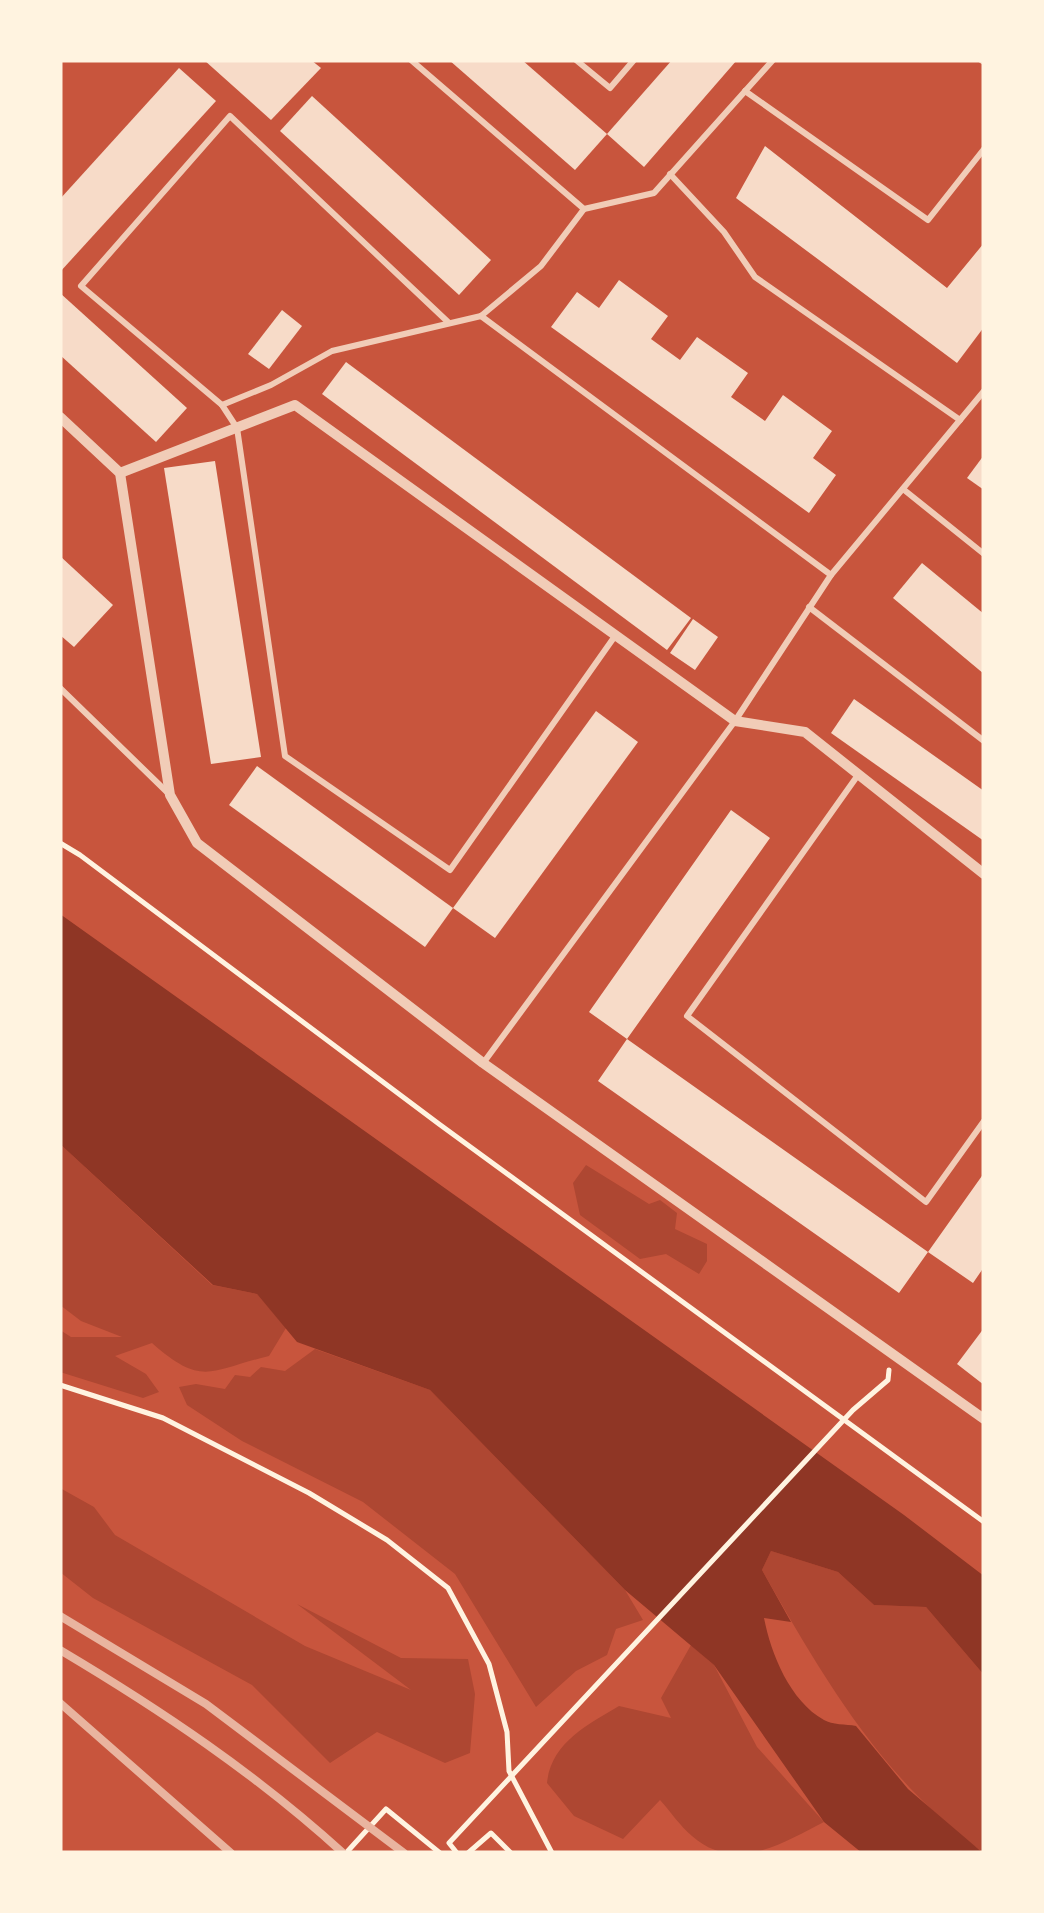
<svg xmlns="http://www.w3.org/2000/svg" width="1044" height="1913" font-family="'PT Serif',serif">
<style>
.green{fill:#ae4732}
.water{fill:#8f3625}
.building{fill:#f7dbc8}
.lines{fill:none;stroke-linecap:round;stroke-linejoin:round}
.path{stroke:#fff3e0;stroke-width:5}
.service{stroke:#f1ccb7;stroke-width:6}
.minor{stroke:#f1ccb7;stroke-width:10}
.rail{stroke:#e9b49f;stroke-width:8}
</style>
<rect width="100%" height="100%" fill="#c8553d"/>
<g class="green">
<path d="M 60,1144 L 212,1285 L 257,1294 L 286,1328 L 269,1356 C 210,1370 203,1388 152,1343 L 115,1356 L 146,1374 L 159,1392 L 143,1398 L 60,1372 L 60,1330 L 71,1337 L 122,1337 L 81,1321 L 60,1305 Z"/>
<polygon points="586,1165 649,1204 660,1200 677,1213 675,1229 707,1244 707,1261 699,1274 666,1254 640,1259 580,1215 573,1183"/>
<polygon points="315,1349 430,1390 625,1590 643,1620 616,1629 607,1655 576,1671 536,1707 455,1574 363,1502 242,1441 187,1405 179,1387 196,1384 225,1389 235,1375 250,1377 261,1367 285,1371"/>
<polygon points="60,1488 94,1507 115,1535 305,1646 411,1690 297,1604 401,1658 468,1659 475,1694 470,1753 445,1763 377,1732 330,1763 252,1685 93,1598 60,1572"/>
<path d="M 771,1551 L 838,1572 L 874,1605 L 926,1607 L 984,1675 L 984,1853 C 882,1780 823,1677 762,1570 Z"/>
<path d="M 691,1645 L 714,1665 L 757,1747 L 824,1822 C 783,1843 735,1874 692,1836 C 680,1826 670,1811 660,1800 L 623,1839 L 574,1816 L 547,1783 C 551,1743 587,1725 619,1706 L 671,1718 L 661,1698 Z"/>
</g>
<path class="water" d="M 60,914 L 904,1515 L 984,1576 L 984,1675 L 926,1607 L 874,1605 L 838,1572 L 771,1551 L 762,1570 L 791,1622 L 764,1618 C 771,1654 790,1701 824,1720 C 832,1725 846,1724 856,1726 L 908,1789 L 983,1853 L 862,1853 L 824,1822 L 714,1665 L 625,1590 L 430,1390 L 297,1342 L 257,1294 L 213,1285 L 60,1144 Z"/>
<g class="building">
<polygon points="204,60 311,60 321,68 271,120"/>
<polygon points="449,60 522,60 607,134 575,170"/>
<polygon points="672,60 737,60 644,167 607,134"/>
<polygon points="179,68 216,101 60,272 60,199"/>
<polygon points="312,96 491,260 459,295 280,131"/>
<polygon points="765,146 947,288 984,243 984,327 957,363 736,198"/>
<polygon points="619,280 668,316 651,339 680,360 697,337 748,373 731,397 765,421 783,395 832,431 813,458 836,475 809,513 551,327 577,292 599,308"/>
<polygon points="60,293 187,408 156,442 60,355"/>
<polygon points="282,310 302,326 269,369 248,354"/>
<polygon points="346,362 691,618 667,650 322,394"/>
<polygon points="984,455 984,490 967,478"/>
<polygon points="215,461 261,757 211,764 164,468"/>
<polygon points="60,556 113,605 74,647 60,635"/>
<polygon points="922,563 984,614 984,674 893,598"/>
<polygon points="693,619 718,637 695,670 670,653"/>
<polygon points="854,699 984,791 984,841 831,733"/>
<polygon points="596,711 638,742 495,938 453,908"/>
<polygon points="257,766 453,908 425,947 229,805"/>
<polygon points="731,810 770,838 627,1039 928,1252 984,1173 984,1267 973,1283 928,1252 899,1293 598,1081 627,1039 589,1012"/>
<polygon points="984,1328 984,1385 957,1364"/>
</g>
<g class="lines">
<g class="path">
<polyline points="60,843 80,855 439,1124 984,1522"/>
<polyline points="60,1385 163,1418 309,1493 387,1540 448,1588 489,1664 507,1732 509,1771 552,1853"/>
<polyline points="346,1853 386,1809 440,1853"/>
<polyline points="457,1853 449,1843 853,1410 888,1380 889,1370"/>
<polyline points="468,1853 491,1833 511,1853"/>
</g>
<g class="service">
<polyline points="411,60 584,209 654,193 773,60"/>
<polyline points="576,60 610,88 634,60"/>
<polyline points="981,60 984,62"/>
<polyline points="745,91 928,220 984,149"/>
<polyline points="670,174 724,232 755,277 960,420 984,391"/>
<polyline points="584,209 541,266 481,316 332,351 271,385 222,405 237,428 285,756 450,870 615,636"/>
<polyline points="481,316 831,575 735,721 484,1062"/>
<polyline points="222,405 81,286 230,116 448,322"/>
<polyline points="903,489 984,554"/>
<polyline points="831,575 960,420"/>
<polyline points="809,607 984,741"/>
<polyline points="60,688 169,794"/>
<polyline points="858,775 687,1016 926,1202 984,1121"/>
</g>
<g class="minor">
<polyline points="60,417 120,473 170,795 197,843 483,1063 984,1419"/>
<polyline points="120,473 295,405 735,721 805,732 984,874"/>
</g>
<g class="rail">
<polyline points="60,1616 206,1704 404,1853"/>
<path d="M 60,1650 C 161,1710 256,1774 343,1853"/>
<polyline points="60,1703 231,1853"/>
</g>
</g>
<rect width="1044" height="1913" fill="none" stroke="#fff3e0" stroke-width="125"/>
</svg>
